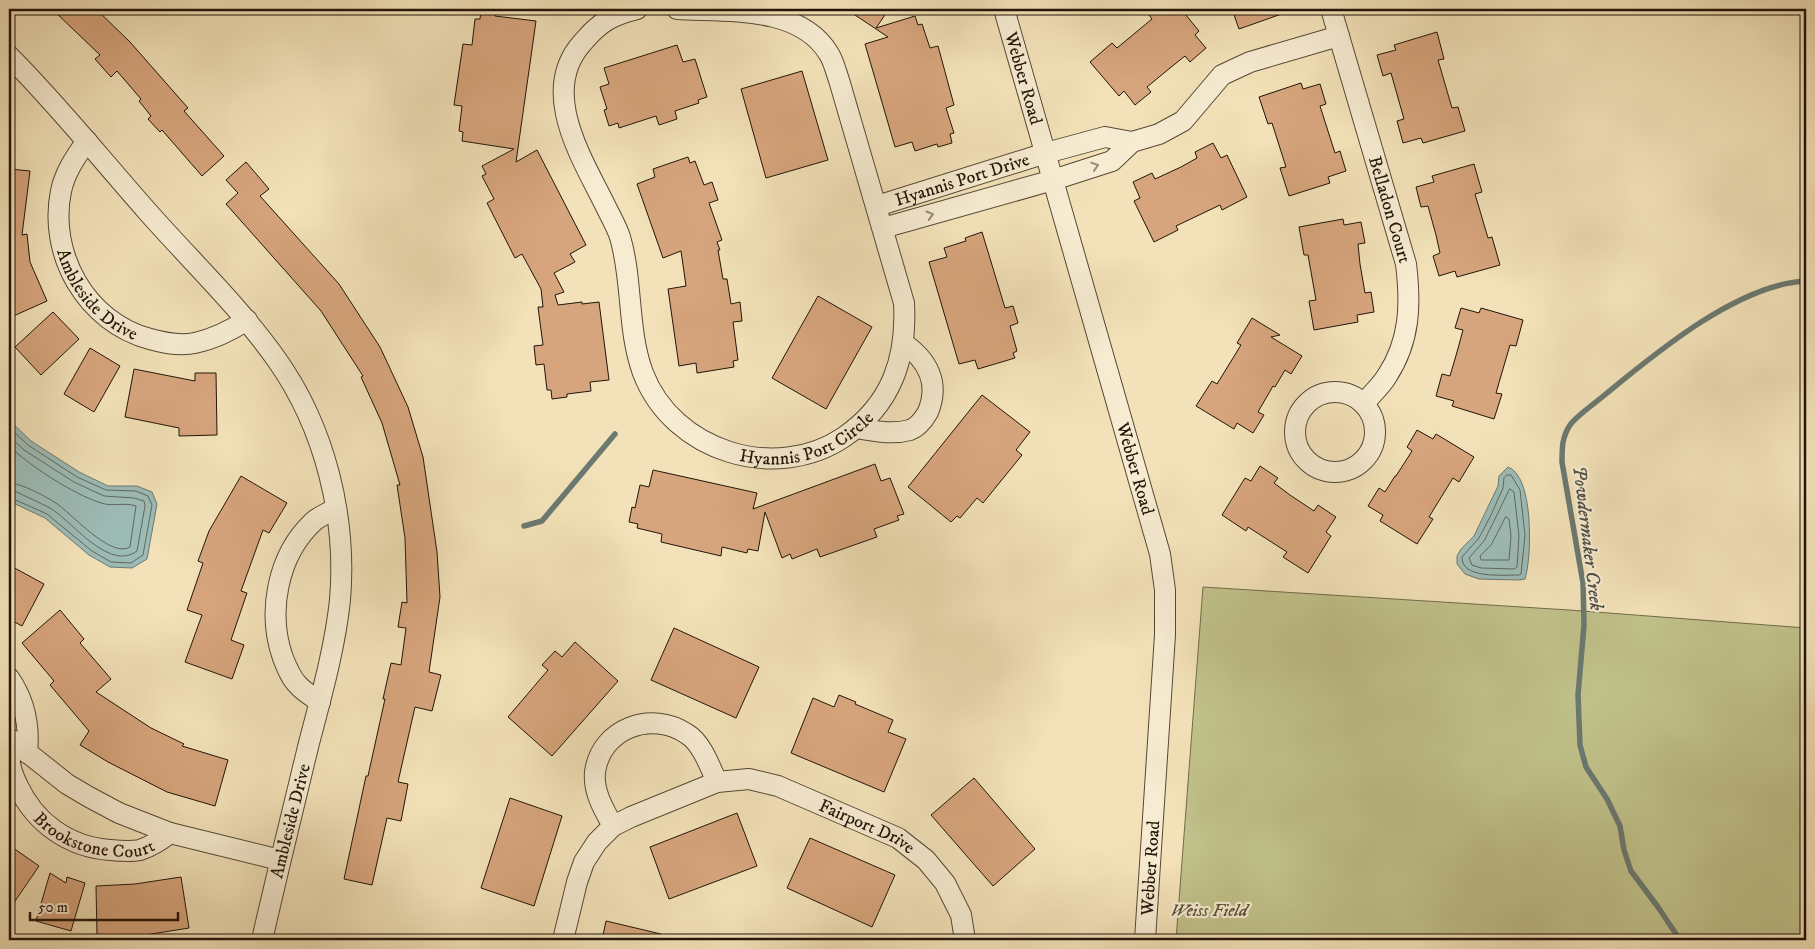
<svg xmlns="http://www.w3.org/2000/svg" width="1815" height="949" font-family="'IM FELL DW Pica',serif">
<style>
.green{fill:#c1c28b;stroke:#716b4a}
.water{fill:#9dbcb7;stroke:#6b7971}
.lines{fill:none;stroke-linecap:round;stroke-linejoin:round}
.shore{stroke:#5f6860;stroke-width:1}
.stream{stroke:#6b7971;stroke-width:5.5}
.building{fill:#d7a57d;stroke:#211408}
.minor-casing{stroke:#564834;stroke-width:22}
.minor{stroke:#f7ecd2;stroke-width:20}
.oneway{stroke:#978b77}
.labels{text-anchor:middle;stroke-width:4.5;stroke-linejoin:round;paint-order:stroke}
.street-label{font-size:18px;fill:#211408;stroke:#f7ecd2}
.park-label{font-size:18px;font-style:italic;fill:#595136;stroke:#f7ecd2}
.water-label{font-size:19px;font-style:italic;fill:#4c4f45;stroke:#f7ecd2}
</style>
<rect width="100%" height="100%" fill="#f3e2b9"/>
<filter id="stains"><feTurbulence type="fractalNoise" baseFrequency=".004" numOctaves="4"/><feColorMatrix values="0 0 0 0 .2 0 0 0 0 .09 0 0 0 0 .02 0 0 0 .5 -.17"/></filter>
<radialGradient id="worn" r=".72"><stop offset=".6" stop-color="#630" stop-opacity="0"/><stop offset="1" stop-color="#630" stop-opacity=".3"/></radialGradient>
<polygon class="green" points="1203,587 1569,610 1806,628 1806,940 1176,940"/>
<g class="water">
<polygon points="9,420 31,441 79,472 108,486 137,486 152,492 157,504 147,559 132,568 110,567 89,555 45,518 9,501"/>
<path d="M 1508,467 C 1534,476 1532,557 1525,579 L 1519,580 L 1479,579 L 1465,574 L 1457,564 L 1457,556 L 1461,549 L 1474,536 L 1498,486 L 1499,476 Z"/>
</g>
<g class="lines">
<g class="shore">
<polyline points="9,427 28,445 77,477 106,490 136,491 148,496 152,505 143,555 131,563 111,562 92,551 47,514 9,497"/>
<path d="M 9,436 L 24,450 L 74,482 L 104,496 L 134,498 L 144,501 L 145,506 L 137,551 C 109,572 72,521 50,508 C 39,502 26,497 15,491 L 9,490"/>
<path d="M 9,446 C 30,466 73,494 101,503 C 113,507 125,502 136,506 L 130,547 C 111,559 71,513 56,503 C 45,496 21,483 9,483"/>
<path d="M 1507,475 L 1511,475 L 1520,490 L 1525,535 L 1521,574 L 1519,575 C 1503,575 1461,579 1462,557 L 1479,538 L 1491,515 L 1503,488 L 1504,478 Z"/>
<polygon points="1510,489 1514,492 1519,536 1517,567 1514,569 1481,568 1472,565 1469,558 1484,541"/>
<polygon points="1506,517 1509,519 1511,536 1509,560 1481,560 1480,556 1491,545"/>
</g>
<g class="stream">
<polyline points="524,526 542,521 615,434"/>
<path d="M 1680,940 L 1658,907 L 1631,871 L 1624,850 L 1620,826 L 1607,799 L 1586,767 L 1580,745 L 1578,695 L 1584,625 L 1583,583 L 1562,462 C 1562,448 1562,437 1570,425 C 1576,416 1598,401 1607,393 C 1658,351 1739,284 1806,281"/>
</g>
</g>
<g class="building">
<polygon points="52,9 96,9 130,42 188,108 184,111 224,156 202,176 162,130 160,132 148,119 151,116 139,101 141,99 117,71 111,77 95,59 100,55"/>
<polygon points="846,9 889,9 876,28 915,16 918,25 922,24 930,48 938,46 954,105 946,108 954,133 950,134 952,143 938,147 937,144 915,151 912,142 895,147 865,44 888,37"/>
<polygon points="1157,9 1181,9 1199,31 1195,35 1206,48 1190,62 1185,56 1170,68 1147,87 1151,92 1135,105 1124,91 1119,96 1090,62 1112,43 1117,48 1152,19 1149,15"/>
<polygon points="1232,9 1290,9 1290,11 1239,29"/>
<polygon points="481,10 496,13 495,16 536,21 516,162 537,150 586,245 570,254 575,262 554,273 564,292 555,295 558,305 582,302 582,304 599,302 609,380 590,382 591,391 567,394 567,397 552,399 551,390 547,390 544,364 536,365 534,346 543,345 538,307 543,307 541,289 522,254 515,258 487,203 494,199 482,176 486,174 482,166 514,149 462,141 463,132 459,131 462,106 454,105 463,44 472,45 475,19 480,19"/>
<polygon points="1437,32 1444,59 1438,60 1452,108 1458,107 1465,131 1423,143 1421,138 1403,143 1397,121 1404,119 1391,73 1383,76 1377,55 1396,50 1394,45"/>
<polygon points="677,45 683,62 695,59 707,97 698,100 699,103 675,111 677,119 659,125 656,116 619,128 618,123 609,126 604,110 607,109 600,87 609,84 604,68"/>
<polygon points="802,71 828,160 766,178 741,89"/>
<polygon points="1301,83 1303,89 1320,84 1326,104 1320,106 1335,153 1340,151 1346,171 1328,177 1330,183 1289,196 1280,168 1286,167 1272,123 1268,124 1259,97"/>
<polygon points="1213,143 1221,158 1227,155 1247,197 1222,210 1220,205 1176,226 1178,230 1154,242 1134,201 1140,198 1133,182 1152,173 1155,179 1181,167 1197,158 1195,152"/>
<polygon points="688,157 690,163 695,161 704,185 712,182 718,200 709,203 722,240 717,242 720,250 718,250 723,279 727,279 731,304 740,302 742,321 733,322 738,360 733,361 734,367 697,373 696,363 679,366 668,289 686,286 681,251 663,258 637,184 655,177 653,169"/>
<polygon points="246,162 269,189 260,196 339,284 380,347 408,407 423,457 437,552 440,597 429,672 441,675 432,711 415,707 398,782 408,784 401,821 387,818 372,885 344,879 366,776 368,776 385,699 383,699 391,663 401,665 406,628 398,627 402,602 407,603 405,538 397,485 400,485 382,423 361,377 363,376 321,311 226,204 238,193 226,180"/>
<polygon points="1474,164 1482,192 1475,194 1488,238 1492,237 1500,265 1457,277 1455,271 1439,276 1433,256 1440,253 1436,235 1428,206 1421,207 1416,187 1434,182 1432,176"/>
<polygon points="9,169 30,171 22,235 27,234 30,262 47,301 9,318"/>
<polygon points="1343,219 1344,225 1361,222 1365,243 1358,244 1360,264 1365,293 1371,292 1374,312 1357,315 1358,322 1314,330 1309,301 1316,300 1308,255 1304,255 1299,227"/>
<polygon points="982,232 1005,308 1013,306 1018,323 1010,326 1017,351 1013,353 1015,358 978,369 975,360 959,364 929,262 947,257 944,248 966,241 965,238"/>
<polygon points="818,296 872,327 826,409 772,378"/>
<polygon points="1461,308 1479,313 1481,308 1523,320 1516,346 1510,345 1496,393 1502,394 1494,419 1452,406 1454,401 1436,396 1442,374 1450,376 1457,352 1463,330 1455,328"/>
<polygon points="53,312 79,339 41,375 15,347"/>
<polygon points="1252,318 1280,335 1271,337 1302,356 1291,374 1285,370 1275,387 1273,386 1258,412 1264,415 1253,433 1237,423 1234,429 1196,406 1212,381 1217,384 1241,345 1237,343"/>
<polygon points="90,348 120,366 94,412 64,394"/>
<polygon points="134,369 195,381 195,373 216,373 217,435 179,436 179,428 125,417"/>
<polygon points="982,395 1030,432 1016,450 1022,455 983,503 977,498 960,518 957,516 951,522 908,487"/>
<polygon points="1417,430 1433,439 1436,434 1474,457 1459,482 1453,478 1429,517 1433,519 1417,544 1380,521 1383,515 1368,506 1379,488 1385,492 1395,476 1396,476 1412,451 1407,447"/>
<polygon points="875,464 881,481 890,478 904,514 897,516 899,520 874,529 877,537 820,557 817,549 792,559 790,554 782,558 765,512 758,551 748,549 747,553 722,547 721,556 661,542 662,534 637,528 638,524 629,522 632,507 635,508 640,485 649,487 653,470 757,493 753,509"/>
<polygon points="1260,466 1278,478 1274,483 1290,495 1314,511 1318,505 1336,517 1326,532 1331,536 1308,573 1283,557 1287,552 1248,527 1246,531 1222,515 1245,478 1251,481"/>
<polygon points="241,476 287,503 269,533 263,530 241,591 247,593 231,640 244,645 232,679 185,662 202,615 187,610 203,563 198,561 209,531"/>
<polygon points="9,565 44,584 22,626 9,619"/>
<polygon points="60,610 84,639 80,643 111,679 96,692 151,728 184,744 182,746 228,760 215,806 167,792 108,762 80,745 89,731 50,685 54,681 22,643"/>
<polygon points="674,628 759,667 736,718 651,680"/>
<polygon points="575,642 618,681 552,756 508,717 548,670 542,665 555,651 562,657"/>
<polygon points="839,695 856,702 855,704 893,720 888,732 906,739 884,792 791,753 813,698 834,707"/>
<polygon points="974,778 1035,849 993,886 931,815"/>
<polygon points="510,798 562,816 534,906 481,888"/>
<polygon points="737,813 757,866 669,899 650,847"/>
<polygon points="810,838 895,875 872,927 787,888"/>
<polygon points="9,845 39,866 9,910"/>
<polygon points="50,873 66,883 67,877 85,883 71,931 36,921"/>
<polygon points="181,877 189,928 139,936 97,936 96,886 135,884"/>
<polygon points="606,921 661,934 661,940 602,940"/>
</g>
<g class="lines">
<g class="minor-casing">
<g id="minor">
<path id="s1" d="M 637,9 C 612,15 600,22 583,42 C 537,92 584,161 608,211 C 612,219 617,228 620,237 C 633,281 627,330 643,373 C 673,452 776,483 844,437 C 892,404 907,358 904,303 L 839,80 C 836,72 834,62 829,54 C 800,5 727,12 677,9"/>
<path id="s2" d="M 1004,9 L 1160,554 L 1165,590 L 1165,635 L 1145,940"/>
<path id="s3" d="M 1331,9 L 1406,264 C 1411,305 1410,341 1387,376 C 1381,386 1372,394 1364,403"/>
<path d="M 9,56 C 58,105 101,159 147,211 C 190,260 239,306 277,360 C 325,428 347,517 340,600 C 335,648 321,697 309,743 C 293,809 277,874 262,940"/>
<path id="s4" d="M 87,141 C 76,156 65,172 61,191 C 48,254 86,322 150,339 C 164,343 180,346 195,343 C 214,339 230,331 247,320"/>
<path id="s5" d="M 877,206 L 1046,153 L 1105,137 L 1132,142"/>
<polyline points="883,228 1053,180 1112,161 1132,142 1159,134 1183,121 1222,75 1250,62 1339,36"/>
<circle cx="1335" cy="432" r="40"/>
<path d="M 856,428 C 874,431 892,435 910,430 C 918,427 924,419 928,412 C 940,383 928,360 903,343"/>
<path d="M 9,678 C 25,701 30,725 27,753"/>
<path d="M 320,702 C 313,697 304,692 298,685 C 291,678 287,668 283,658 C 267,613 277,556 313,522 C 319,516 329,513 336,508"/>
<polyline points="9,738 67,784 89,797 119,813 170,833 280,860"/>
<path id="s6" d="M 13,742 C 12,747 10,752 10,757 C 9,766 14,778 18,786 C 35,823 69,847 110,850 C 120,851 131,852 140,850 C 152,846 161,840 170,833"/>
<path d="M 613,826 C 604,810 593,792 595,772 C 601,728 652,710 687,734 C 702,743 710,767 717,782"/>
<path id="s7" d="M 563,940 L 577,882 L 584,862 L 597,842 L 613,826 L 631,817 L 717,782 L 749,779 L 778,786 L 898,838 L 926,860 L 945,883 L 961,915 L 965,940"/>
</g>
</g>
<use href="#minor" class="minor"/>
</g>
<defs><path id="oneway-chevron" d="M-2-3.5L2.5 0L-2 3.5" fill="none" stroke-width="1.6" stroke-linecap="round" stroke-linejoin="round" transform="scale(1.25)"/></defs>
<g class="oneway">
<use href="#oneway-chevron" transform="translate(1095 166) rotate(-18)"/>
<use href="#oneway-chevron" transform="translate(930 215) rotate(-16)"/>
</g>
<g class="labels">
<g class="street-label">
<text dy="6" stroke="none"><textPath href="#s2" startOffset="72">Webber Road</textPath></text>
<text dy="6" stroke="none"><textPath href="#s5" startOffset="89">Hyannis Port Drive</textPath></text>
<text dy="6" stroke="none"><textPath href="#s3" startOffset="209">Belladon Court</textPath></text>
<text dy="6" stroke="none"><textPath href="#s4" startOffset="174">Ambleside Drive</textPath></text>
<text dy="6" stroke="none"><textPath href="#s1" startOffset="618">Hyannis Port Circle</textPath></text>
<text dy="6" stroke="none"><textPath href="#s2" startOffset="478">Webber Road</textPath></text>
<text transform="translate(290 821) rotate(-76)" y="6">Ambleside Drive</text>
<text dy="6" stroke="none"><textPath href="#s6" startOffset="144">Brookstone Court</textPath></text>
<text dy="6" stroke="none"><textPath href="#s7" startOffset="400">Fairport Drive</textPath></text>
<text transform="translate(1150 868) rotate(-86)" y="6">Webber Road</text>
</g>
<g class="park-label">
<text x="1209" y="916">Weiss Field</text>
</g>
<g class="water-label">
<text transform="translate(1589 538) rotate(83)" y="7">Powdermaker Creek</text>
</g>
</g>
<rect width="1815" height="949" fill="none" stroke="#f3e2b9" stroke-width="30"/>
<rect x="10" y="10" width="1795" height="929" fill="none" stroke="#211408" stroke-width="2.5"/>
<rect x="15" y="15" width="1785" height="919" fill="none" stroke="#211408"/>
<path d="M30 912v8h148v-8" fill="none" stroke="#211408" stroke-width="2.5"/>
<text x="38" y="912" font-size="15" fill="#211408" stroke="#f7ecd2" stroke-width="4" paint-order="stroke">50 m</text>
<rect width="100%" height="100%" filter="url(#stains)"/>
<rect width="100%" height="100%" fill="url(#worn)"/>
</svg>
